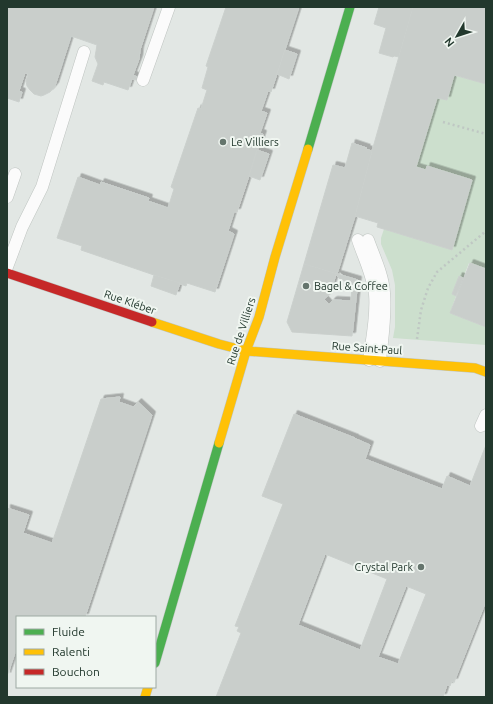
<svg xmlns="http://www.w3.org/2000/svg" width="493" height="704" font-family="Ubuntu,sans-serif">
<style>
.green{fill:#ccdfcd}
.building{fill:#c9cecb;stroke:#cbd0cd;fill-rule:evenodd;filter:url(#shadow)}
.lines{fill:none;stroke-linecap:round;stroke-linejoin:round}
.lane-casing{stroke:#bfc4c1;stroke-width:13}
.fast-casing{stroke:#bec5c1;stroke-width:10}
.slow-casing{stroke:#bec5c1;stroke-width:10}
.jam-casing{stroke:#bec5c1;stroke-width:10}
.path{stroke:#bfc7c3;stroke-width:2.5;stroke-dasharray:2 3;stroke-linecap:butt}
.lane{stroke:#fbfbfb;stroke-width:12}
.fast{stroke:#4caf50;stroke-width:9}
.slow{stroke:#ffc107;stroke-width:9}
.jam{stroke:#c62828;stroke-width:9}
.poi-dot{fill:#65756d;stroke:#f0f6f1;stroke-width:1.5}
.labels{text-anchor:middle;stroke-width:4;stroke-linejoin:round;paint-order:stroke}
.poi-label{font-size:11px;fill:#22382d;stroke:#f0f6f1;text-anchor:start}
.street-label{font-size:11px;fill:#22382d;stroke:#f0f6f1}
</style>
<defs>
<filter id="shadow"><feDropShadow dx="3.5" dy="-3.5" stdDeviation="0" flood-color="#0004"/></filter>
</defs>
<rect width="100%" height="100%" fill="#e2e7e4"/>
<polygon class="green" points="454,75 486,84 486,269 469,263 463,278 459,276 452,294 456,296 450,313 486,327 486,345 393,338 395,327 395,285 392,270 381,244 381,238 384,229 452,250 472,180 428,167 426,170 416,167 437,98 447,100"/>
<g class="building">
<polygon points="7,7 154,7 140,50 139,59 133,75 137,77 136,80 132,79 128,90 104,82 103,85 92,81 98,64 95,57 97,45 71,36 55,86 50,92 44,95 41,96 34,94 30,90 27,86 26,81 28,74 25,73 19,91 22,92 19,102 7,98"/>
<polygon points="226,7 299,7 271,92 268,91 261,111 267,113 260,133 263,134 237,212 234,212 228,231 234,234 215,292 187,283 186,286 81,250 82,246 57,238 78,177 100,185 101,182 149,198 148,201 168,208 174,189 171,187 198,108 201,109 207,90 202,88 208,67 206,66"/>
<polygon points="379,7 413,7 399,57 394,56 393,57 379,53 386,28 374,24"/>
<polygon points="413,7 466,7 469,8 470,7 481,7 486,9 486,84 454,75 447,100 437,98 416,167 426,170 427,166 472,180 452,250 377,227 378,223 355,216 372,151"/>
<polygon points="285,50 297,54 289,79 277,74"/>
<polygon points="352,143 367,148 366,149 372,151 355,216 337,274 304,264 333,165 345,168"/>
<polygon points="257,150 269,154 260,180 249,176"/>
<polygon points="470,263 486,269 486,327 450,313"/>
<path d="M 304,264 L 358,280 L 352,336 L 292,332 L 287,322 ZM 336,275 L 341,280 L 352,283 L 351,301 L 334,300 L 332,301 L 330,304 L 328,304 L 327,302 L 324,299 L 329,295 Z"/>
<polygon points="154,275 180,283 176,295 151,286"/>
<polygon points="459,276 463,278 456,296 452,294"/>
<polygon points="120,397 119,402 133,407 138,402 152,415 85,617 17,617 17,647 7,676 7,508 29,515 23,533 52,543 101,399"/>
<path d="M 294,414 L 355,438 L 354,438 L 370,445 L 365,459 L 442,489 L 447,476 L 470,486 L 486,445 L 486,601 L 454,682 L 452,681 L 450,686 L 447,685 L 443,697 L 216,697 L 241,633 L 237,631 L 239,627 L 235,626 L 283,504 L 262,496 ZM 325,554 L 387,579 L 360,650 L 298,625 ZM 406,586 L 426,594 L 398,664 L 378,657 Z"/>
</g>
<g class="lines">
<g class="lane-casing">
<g id="lane">
<polyline points="143,80 169,7"/>
<polyline points="7,197 15,174"/>
<path d="M 358,240 C 364,258 373,276 375,294 C 377,316 372,339 369,360"/>
<path d="M 368,240 C 374,257 383,275 384,293 C 386,316 382,339 380,361"/>
<polyline points="7,267 22,227 42,187 84,52"/>
<polyline points="481,426 486,415"/>
</g>
</g>
<g class="fast-casing">
<g id="fast">
<polyline points="308,149 350,7"/>
<polyline points="155,663 219,443"/>
</g>
</g>
<g class="slow-casing">
<g id="slow">
<polyline points="152,322 219,344 246,351 475,368 486,372"/>
<polyline points="219,443 246,351 259,317 275,257 308,149"/>
<polyline points="145,697 148,687"/>
</g>
</g>
<g class="jam-casing">
<polyline id="jam" points="7,273 152,322"/>
</g>
<g class="path">
<polyline points="443,122 486,134"/>
<polyline points="417,339 421,310 428,288 437,272 486,231"/>
</g>
<use href="#lane" class="lane"/>
<use href="#fast" class="fast"/>
<use href="#slow" class="slow"/>
<use href="#jam" class="jam"/>
</g>
<g class="poi-dot">
<circle cx="223" cy="142" r="4"/>
<circle cx="306" cy="286" r="4"/>
<circle cx="421" cy="567" r="4"/>
</g>
<g class="labels">
<g class="poi-label">
<text x="231" y="146">Le Villiers</text>
<text x="314" y="290">Bagel &amp; Coffee</text>
<text x="413" y="571" text-anchor="end">Crystal Park</text>
</g>
<g class="street-label">
<text transform="translate(130 302) rotate(19)" y="4">Rue Kléber</text>
<text transform="translate(241 331) rotate(-72)" y="4">Rue de Villiers</text>
<text transform="translate(367 348) rotate(4)" y="4">Rue Saint-Paul</text>
</g>
</g>
<rect width="493" height="704" fill="none" stroke="#22382d" stroke-width="16"/>
<rect x="16" y="616" width="140" height="72" fill="#f0f6f1" stroke="#9eaaa3"/>
<rect x="24" y="629" width="20" height="6" fill="#4caf50" stroke="#9eaaa3"/>
<text x="52" y="636" font-size="12" fill="#22382d">Fluide</text>
<rect x="24" y="649" width="20" height="6" fill="#ffc107" stroke="#9eaaa3"/>
<text x="52" y="656" font-size="12" fill="#22382d">Ralenti</text>
<rect x="24" y="669" width="20" height="6" fill="#c62828" stroke="#9eaaa3"/>
<text x="52" y="676" font-size="12" fill="#22382d">Bouchon</text>
<g transform="translate(457 36) rotate(231)" stroke="#f0f6f1" stroke-width="3" paint-order="stroke">
<path d="M0-3L7 15L0 10L-7 15Z" fill="#22382d"/>
<text y="-6" font-size="11" font-weight="bold" text-anchor="middle" fill="#22382d">N</text>
</g>
</svg>
